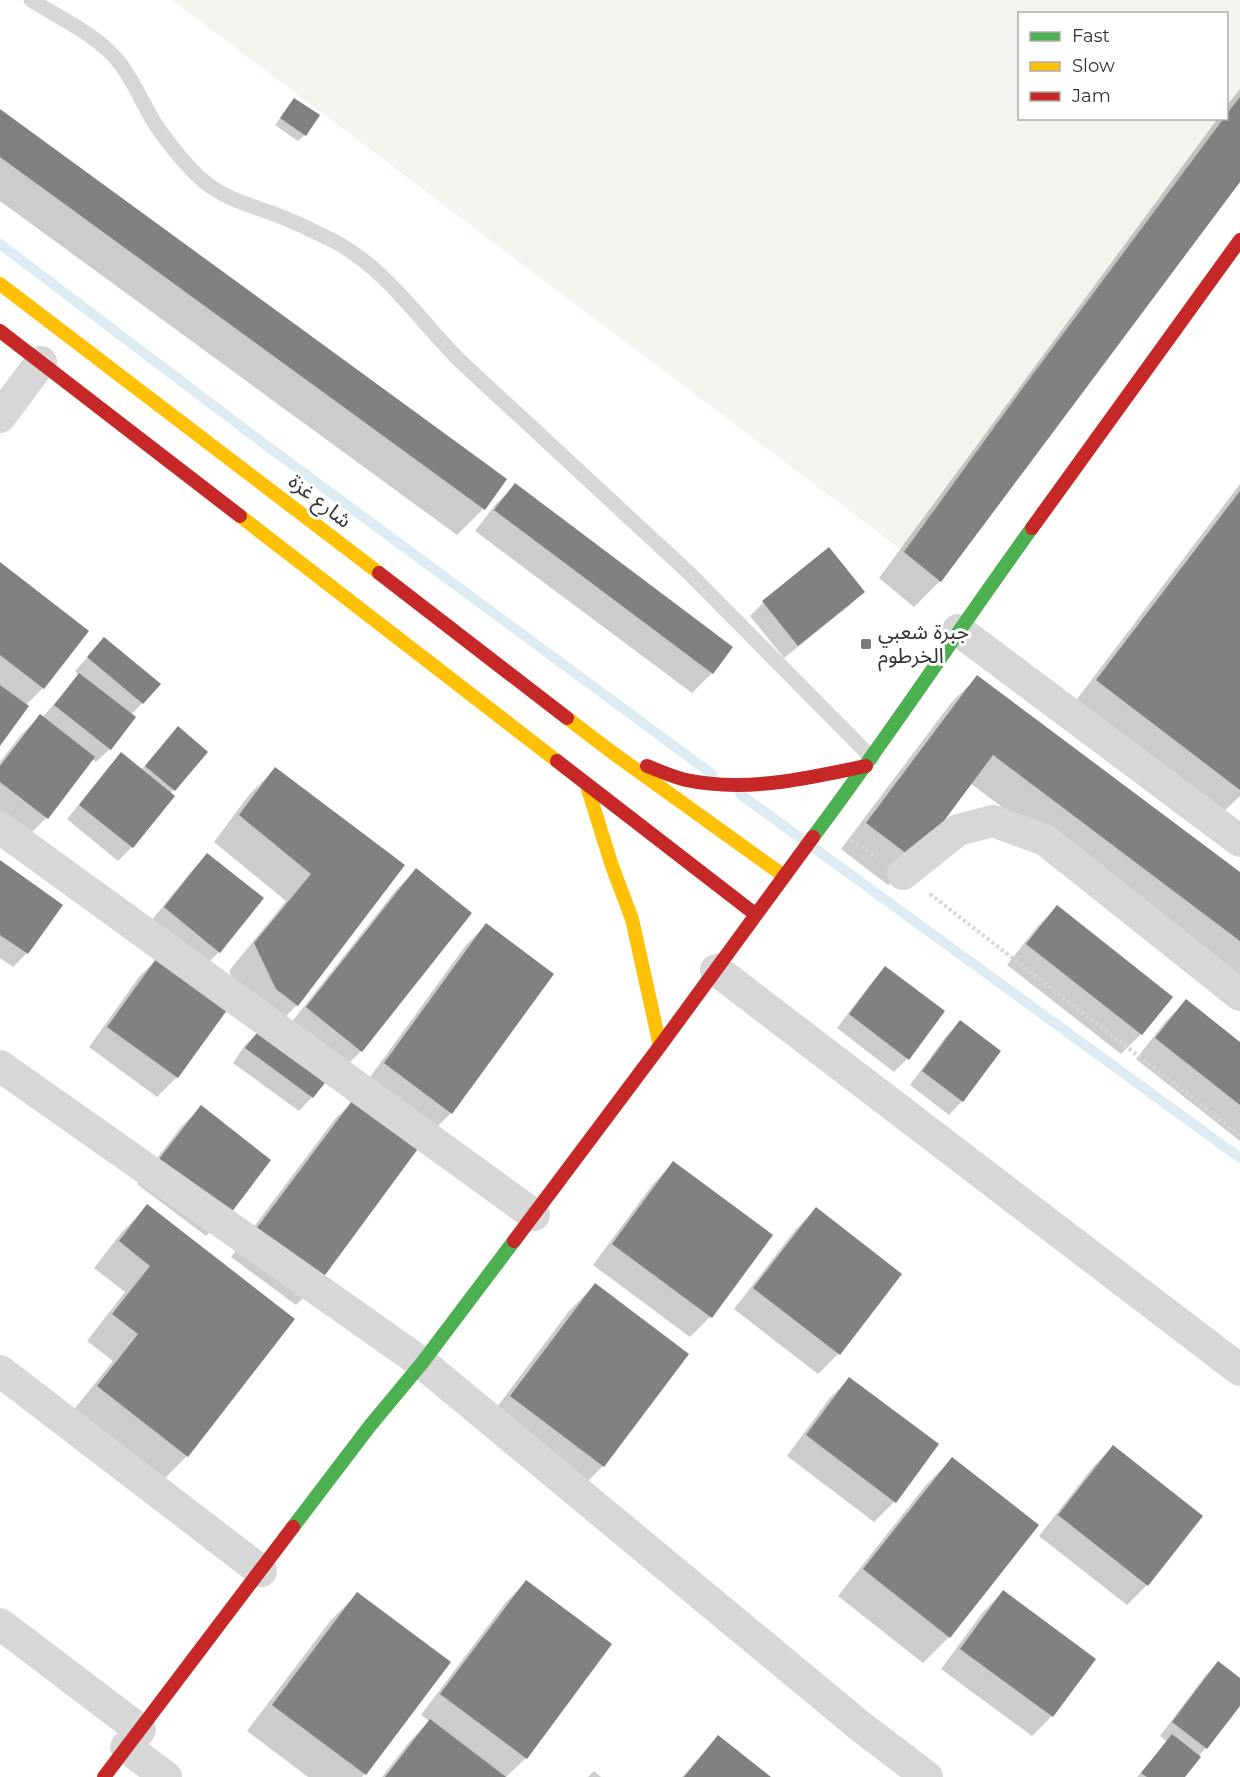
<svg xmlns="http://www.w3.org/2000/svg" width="1240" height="1777" font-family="Montserrat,'Noto Sans Arabic',sans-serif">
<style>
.green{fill:#f1f5ed;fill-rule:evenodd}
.shadow{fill:#0003}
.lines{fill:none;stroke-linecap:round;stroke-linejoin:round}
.stream{stroke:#ddebf3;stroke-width:10}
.building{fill:#818181}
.path{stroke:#d6d6d6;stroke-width:4;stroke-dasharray:3 3;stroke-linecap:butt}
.lane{stroke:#d7d7d7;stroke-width:15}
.street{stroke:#d7d7d7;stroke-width:32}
.fast{stroke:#4caf50;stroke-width:14}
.slow{stroke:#ffc107;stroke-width:14}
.jam{stroke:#c62828;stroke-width:14}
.poi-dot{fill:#7a7a7a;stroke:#fff;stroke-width:2}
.labels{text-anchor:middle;stroke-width:6;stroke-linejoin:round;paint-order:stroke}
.street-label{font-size:21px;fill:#333;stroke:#fff}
.poi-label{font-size:21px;fill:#333;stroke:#fff;text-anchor:start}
</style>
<rect width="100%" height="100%" fill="#fff"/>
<path class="green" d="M 172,0 L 1240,0 L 1240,182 L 941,582 L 904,552 ZM 1020,14 L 1226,14 L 1226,118 L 1020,118 Z"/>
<g class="shadow">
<polygon points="1240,89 1240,180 940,581 914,607 879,578 1218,118 1226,118 1226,107"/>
<polygon points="294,99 305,135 298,141 275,125"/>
<polygon points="0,111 505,479 483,509 457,535 0,201"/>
<polygon points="1240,484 1240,796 1217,818 1071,707"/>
<polygon points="515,485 712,673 692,693 475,531 495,505"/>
<polygon points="0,564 43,688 25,706 0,743"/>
<polygon points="863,591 850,605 784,658 750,616 764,602"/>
<polygon points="104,639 142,703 131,715 110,749 96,762 92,759 46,818 26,838 0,818 0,762 20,736 40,716 42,718 79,675 75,671"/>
<polygon points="977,677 1240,874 1240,986 970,783 914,859 888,885 841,849 951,703"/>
<polygon points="165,742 206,752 170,794 173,796 132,847 118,861 67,819 108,768 121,754 141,770"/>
<polygon points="275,769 403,865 297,1005 271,1031 250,1015 229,971 286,901 214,842 249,795"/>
<polygon points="207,855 219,952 206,965 151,921 194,868"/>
<polygon points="0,862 61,905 27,953 13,967 0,958"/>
<polygon points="416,870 361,1051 341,1071 287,1028 396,890"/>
<polygon points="1057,907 1141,1034 1121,1054 1007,965 1037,927"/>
<polygon points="486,925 451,1113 431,1133 365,1084 466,945"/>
<polygon points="159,957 177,1077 157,1097 89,1047 139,977"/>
<polygon points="885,968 907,1059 894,1072 837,1028 872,982"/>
<polygon points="1186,1001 1240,1044 1240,1141 1136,1059 1166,1021"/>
<polygon points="960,1022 999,1051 962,1101 949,1115 910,1085 947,1035"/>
<polygon points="260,1031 312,1097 299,1111 233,1063 246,1044"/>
<polygon points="355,1099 316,1285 296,1305 231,1257 335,1119"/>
<polygon points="201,1107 226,1216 206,1236 137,1184 181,1127"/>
<polygon points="673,1163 771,1235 710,1317 690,1337 593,1265 653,1184"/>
<polygon points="148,1206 187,1456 161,1482 72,1412 113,1361 87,1341 125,1292 94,1268 122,1232"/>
<polygon points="816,1209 900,1274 838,1354 818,1374 734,1309 796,1229"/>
<polygon points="595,1285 603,1466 577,1492 485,1423 569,1311"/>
<polygon points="849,1379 894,1502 874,1522 787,1456 829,1399"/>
<polygon points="1113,1447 1201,1517 1147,1585 1127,1605 1039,1536 1093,1467"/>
<polygon points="952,1459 949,1637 923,1663 838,1596 926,1485"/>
<polygon points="526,1582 526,1758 506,1777 382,1777 410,1741 429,1721 421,1715 506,1602"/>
<polygon points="1003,1592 1094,1659 1052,1716 1032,1736 941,1669 983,1612"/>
<polygon points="357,1594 449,1663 362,1777 308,1777 247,1731 331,1620"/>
<polygon points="1218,1663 1240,1680 1240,1703 1183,1777 1137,1777 1167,1742 1160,1736 1205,1676"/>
<polygon points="718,1737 768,1777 682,1777"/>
<polygon points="594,1771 601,1777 588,1777"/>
</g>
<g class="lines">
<g class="stream">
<polyline points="0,244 263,443 712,774"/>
<polyline points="740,794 1240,1158"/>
</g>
</g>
<g class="building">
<polygon points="1240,97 1240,182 941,582 904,552 1022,389 1224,118 1226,118 1226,115"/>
<polygon points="294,98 320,115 306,136 280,118"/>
<polygon points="0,109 507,479 485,510 0,157"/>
<polygon points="515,483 733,647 713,674 494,510"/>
<polygon points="1240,491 1240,790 1096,680"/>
<polygon points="829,547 865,592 798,646 762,601"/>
<polygon points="0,562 89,631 44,689 0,655"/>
<polygon points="104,637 161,684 143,704 87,657"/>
<polygon points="79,673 136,717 111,750 54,705"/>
<polygon points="977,675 1240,872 1240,941 993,755 915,860 866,823"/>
<polygon points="0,685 29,706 0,746"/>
<polygon points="40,714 95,757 48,819 0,782 0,766"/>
<polygon points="178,726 208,752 175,791 145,766"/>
<polygon points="121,752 175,796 133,848 79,805"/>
<polygon points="275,767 405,865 298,1006 276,989 254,943 311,874 239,815"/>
<polygon points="207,853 264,898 220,953 164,907"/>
<polygon points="0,860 63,905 28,954 0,935"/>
<polygon points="416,868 472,913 362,1052 306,1007"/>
<polygon points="1057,905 1173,997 1142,1035 1026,944"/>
<polygon points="486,923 554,974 452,1114 384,1063"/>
<polygon points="159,955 230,1006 178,1078 107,1027"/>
<polygon points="885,966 945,1011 909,1060 849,1014"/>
<polygon points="1186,999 1240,1042 1240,1105 1155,1038"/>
<polygon points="960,1020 1001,1051 963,1102 922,1071"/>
<polygon points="260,1029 328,1079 313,1098 245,1048"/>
<polygon points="355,1097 420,1146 317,1286 250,1237"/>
<polygon points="201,1105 271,1160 228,1217 156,1163"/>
<polygon points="673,1161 773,1235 712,1318 612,1244"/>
<polygon points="147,1204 295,1319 188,1457 97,1386 138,1334 112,1314 150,1266 119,1241"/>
<polygon points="816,1207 902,1274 840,1355 753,1288"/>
<polygon points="595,1283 689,1354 604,1467 510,1396"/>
<polygon points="849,1377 939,1444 896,1503 806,1435"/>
<polygon points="1113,1445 1203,1516 1148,1586 1058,1515"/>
<polygon points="952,1457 1039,1525 950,1638 863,1569"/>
<polygon points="526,1580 612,1644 527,1759 440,1694"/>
<polygon points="1003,1590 1096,1659 1053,1717 960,1649"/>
<polygon points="357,1592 451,1662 366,1775 272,1705"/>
<polygon points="1218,1661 1240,1678 1240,1706 1207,1749 1172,1722"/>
<polygon points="430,1719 506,1777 385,1777"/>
<polygon points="1172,1734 1201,1757 1185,1777 1147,1777 1141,1773"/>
<polygon points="718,1735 771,1777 684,1777"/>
</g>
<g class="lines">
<g class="path">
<polyline points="851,840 877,857"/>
<polyline points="930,894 1240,1135"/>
</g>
<path class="lane" d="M 31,0 C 60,18 97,35 119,62 C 132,79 141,99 151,117 C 162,136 189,170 206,183 C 229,202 262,208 289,220 C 304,226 319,234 334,241 C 387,270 417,317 458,359 L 689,573 L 872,758"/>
<g class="street">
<polyline points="0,417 41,362"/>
<polyline points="958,630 1240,841"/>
<polyline points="0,828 534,1215"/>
<polyline points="903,874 958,830 993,821 1045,840 1240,995"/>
<polyline points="716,970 1240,1370"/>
<polyline points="0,1066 422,1363 860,1726 927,1777"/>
<polyline points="0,1371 261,1571"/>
<polyline points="0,1624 140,1730"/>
<polyline points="126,1747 166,1777"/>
</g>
<g class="fast">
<path d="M 813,837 C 889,736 958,630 1032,528"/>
<polyline points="293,1527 369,1427 422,1363 514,1241"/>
</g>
<g class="slow">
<polyline points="0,284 379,573"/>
<polyline points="240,516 557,761"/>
<polyline points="567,718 613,753 784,876"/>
<polyline points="587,786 612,866 632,919 660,1046"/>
</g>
<g class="jam">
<polyline points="0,331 240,516"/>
<polyline points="1032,528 1240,240"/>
<polyline points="379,573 567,718"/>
<polyline points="557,761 755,914"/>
<path d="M 647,766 C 660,771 673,777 686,780 C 747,793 807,778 866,766"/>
<polyline points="514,1241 660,1046 813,837"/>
<polyline points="104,1777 293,1527"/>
</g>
</g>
<rect class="poi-dot" x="860" y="638" width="12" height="12" rx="3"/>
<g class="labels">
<g class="street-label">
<text transform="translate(320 501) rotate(38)" y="7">شارع غزة</text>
</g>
<g class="poi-label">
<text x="878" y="639">جبرة شعبي<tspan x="878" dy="24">الخرطوم</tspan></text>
</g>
</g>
<rect x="1018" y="12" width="210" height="108" fill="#ffffff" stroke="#adadad" stroke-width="1.5"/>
<rect x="1030" y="32" width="30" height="9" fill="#4caf50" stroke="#adadad" stroke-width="1.5"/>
<text x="1072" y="42" font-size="18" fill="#333333">Fast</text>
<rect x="1030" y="62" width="30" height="9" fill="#ffc107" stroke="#adadad" stroke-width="1.5"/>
<text x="1072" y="72" font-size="18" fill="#333333">Slow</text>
<rect x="1030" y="92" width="30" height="9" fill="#c62828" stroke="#adadad" stroke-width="1.5"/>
<text x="1072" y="102" font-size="18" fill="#333333">Jam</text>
</svg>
